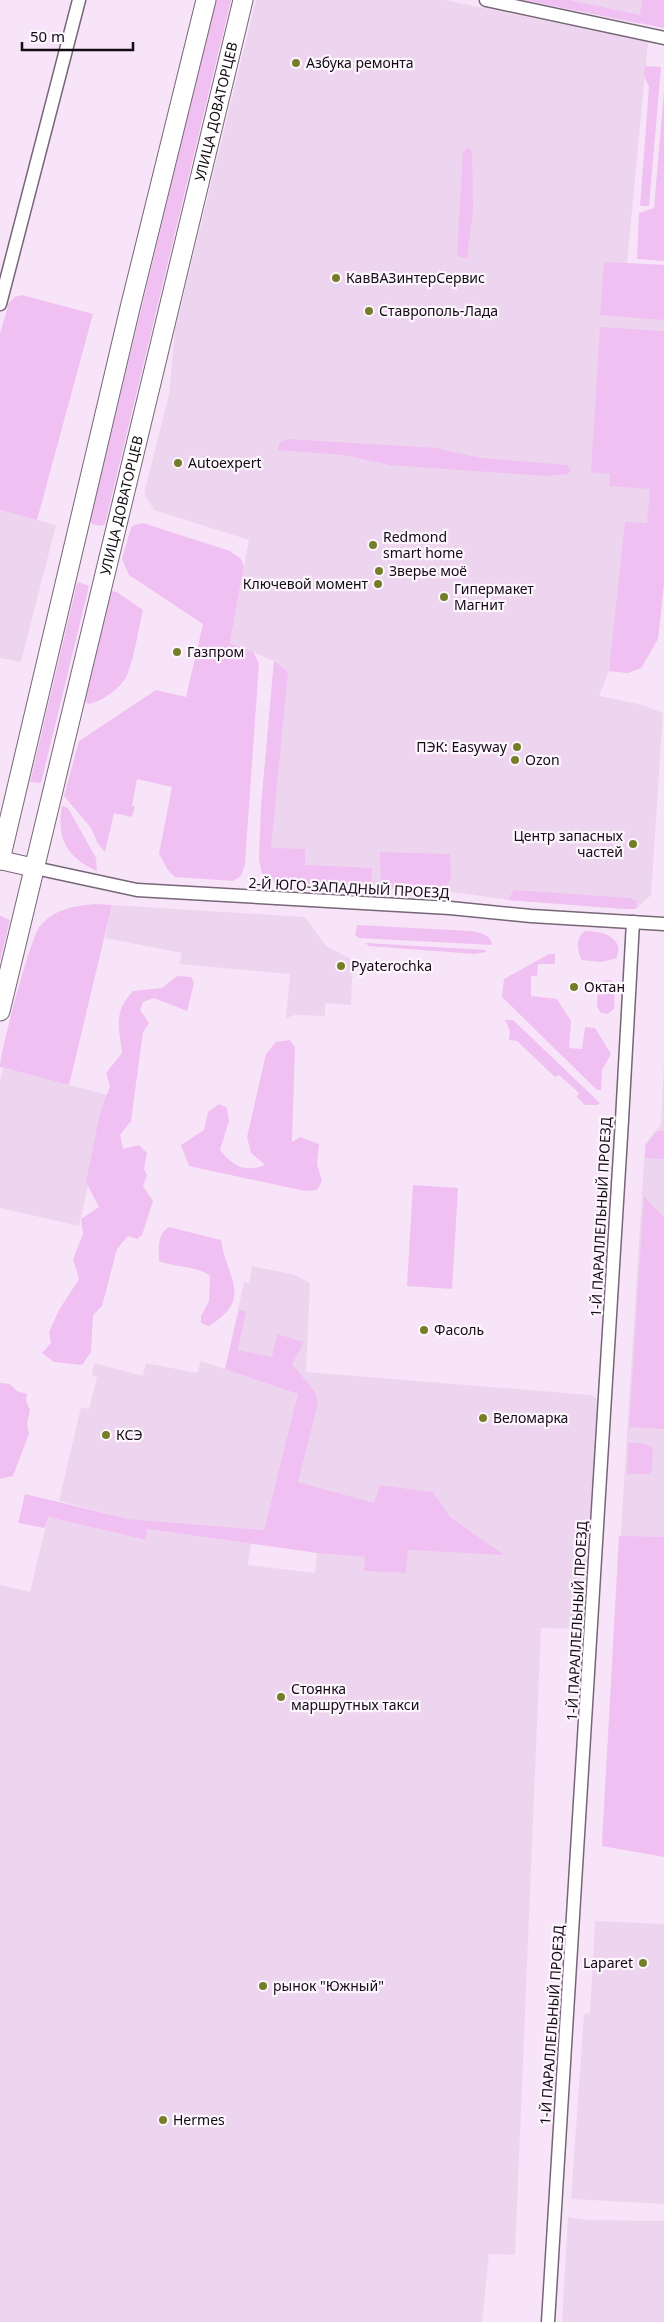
<svg xmlns="http://www.w3.org/2000/svg" width="664" height="2322" font-family="'Noto Sans',sans-serif">
<style>
.built{fill:#eed5ef}
.green{fill:#f0c0f2}
.lines{fill:none;stroke-linecap:round;stroke-linejoin:round}
.street-casing{stroke:#766677;stroke-width:15}
.secondary-casing{stroke:#766677;stroke-width:20}
.primary-casing{stroke:#766677;stroke-width:21}
.street{stroke:#fff;stroke-width:12}
.secondary{stroke:#fff;stroke-width:18}
.primary{stroke:#fff;stroke-width:19}
.poi-dot{fill:#747d28;stroke:#fef6fe;stroke-width:2}
.labels{text-anchor:middle;stroke-width:4.5;stroke-linejoin:round;paint-order:stroke}
.poi-label{font-size:14px;fill:#120b12;stroke:#fef6fe;text-anchor:start}
.street-label{font-size:14px;fill:#120b12;stroke:#fef6fe}
</style>
<rect width="100%" height="100%" fill="#f8e4f8"/>
<g class="built">
<polygon points="256,0 445,0 648,42 627,263 664,265 664,583 658,639 641,668 628,673 609,671 599,696 643,705 663,713 651,895 636,909 508,900 461,893 274,882 266,879 262,873 259,860 261,807 274,661 230,643 249,540 154,510 144,494 169,395 175,330"/>
<polygon points="524,0 642,0 640,24"/>
<polygon points="0,510 56,525 21,662 0,658"/>
<polygon points="112,905 305,917 326,946 353,960 351,1005 325,1003 325,1016 295,1015 286,1018 290,974 179,964 182,953 105,938"/>
<polygon points="664,1062 664,1842 602,1838 645,1144 661,1124"/>
<polygon points="3,1068 108,1095 79,1226 0,1208 0,1081"/>
<polygon points="252,1266 292,1274 310,1283 306,1372 590,1395 600,1400 580,1629 541,1628 515,2255 489,2254 482,2322 0,2322 0,1585 30,1592 48,1517 145,1540 146,1529 251,1544 248,1565 315,1573 317,1553 365,1557 364,1571 406,1573 407,1550 504,1554 450,1517 433,1492 380,1485 373,1509 276,1482 264,1530 129,1519 59,1501 81,1407 89,1409 97,1376 92,1375 94,1363 143,1376 146,1363 197,1373 201,1361 225,1369 244,1282 249,1283"/>
<polygon points="595,1921 664,1924 664,2204 571,2199 584,2014 590,2013"/>
<polygon points="568,2217 588,2220 664,2221 664,2322 562,2322"/>
</g>
<g class="green">
<polygon points="216,0 231,0 105,524 102,526 92,524 90,521"/>
<polygon points="524,0 568,0 640,15 642,0 664,0 664,28"/>
<polygon points="645,66 661,67 649,206 640,206 649,87 644,76"/>
<polygon points="664,91 664,261 637,259 639,213 654,208"/>
<polygon points="468,147 472,152 473,210 467,259 457,256 463,153"/>
<polygon points="604,262 664,265 664,320 600,315"/>
<polygon points="22,295 93,314 37,520 0,510 0,334 9,303 15,297"/>
<polygon points="600,327 664,331 664,583 658,639 641,668 628,673 609,671 625,522 647,523 650,489 609,486 610,474 591,472"/>
<polygon points="287,439 436,448 481,458 567,465 571,470 568,474 546,476 390,465 343,455 278,450 279,443"/>
<polygon points="143,523 230,551 241,559 244,566 230,643 253,652 259,663 245,864 241,876 233,881 175,877 168,870 159,854 172,787 137,779 132,806 135,807 132,817 114,813 105,852 98,844 91,828 64,796 79,741 156,690 186,697 203,624 129,575 122,559 131,528 134,525"/>
<polygon points="79,582 89,586 41,783 30,782 77,583"/>
<path d="M 110,591 L 117,592 L 143,610 C 138,631 135,655 127,675 C 122,688 101,702 88,704 L 84,700 Z"/>
<polygon points="274,661 288,672 271,848 305,849 305,865 372,868 371,888 274,882 266,879 262,873 259,860 261,807"/>
<path d="M 62,806 L 68,808 L 96,858 L 97,871 C 67,858 56,838 62,806 Z"/>
<polygon points="380,852 450,854 451,877 447,886 437,891 381,888"/>
<polygon points="514,890 630,898 637,901 636,909 623,909 508,900"/>
<path d="M 95,904 L 112,905 L 69,1085 L 0,1067 C 0,1052 31,935 40,926 C 55,909 73,906 95,904 Z"/>
<polygon points="1,916 10,920 0,961 0,916"/>
<path d="M 357,925 L 471,931 C 480,933 491,934 492,945 L 359,938 L 355,935 Z"/>
<path d="M 585,931 C 595,931 614,933 618,946 C 619,949 617,955 617,958 L 601,962 L 582,960 C 577,951 575,938 585,931 Z"/>
<polygon points="365,943 486,950 486,952 475,954 369,946"/>
<polygon points="549,954 555,954 555,964 538,964 537,976 531,976 531,996 557,999 571,1021 569,1048 582,1049 585,1027 595,1028 611,1054 602,1070 601,1090 597,1090 502,997 504,979"/>
<path d="M 177,976 L 191,977 L 194,983 L 187,1011 L 154,998 L 143,1002 L 140,1010 L 149,1023 L 143,1032 L 131,1121 L 120,1135 L 123,1149 L 139,1145 L 147,1153 L 144,1169 L 147,1175 L 143,1186 L 153,1201 L 142,1235 L 137,1239 L 128,1236 L 117,1249 L 102,1306 L 93,1315 L 91,1352 L 82,1365 L 54,1362 L 42,1353 L 51,1343 L 49,1332 L 59,1310 L 79,1279 L 73,1259 L 83,1234 L 81,1219 L 99,1207 L 86,1182 L 100,1113 L 110,1086 L 106,1073 L 122,1053 C 119,1026 113,1013 133,991 L 162,988 Z"/>
<polygon points="605,980 611,980 615,985 614,1009 608,1014 601,1013 597,1007 598,983"/>
<polygon points="505,1020 513,1020 600,1103 597,1105 585,1105 577,1097 579,1093 559,1075 555,1077 517,1041 509,1040 510,1031"/>
<path d="M 290,1040 L 295,1047 L 292,1142 L 300,1137 L 319,1144 L 317,1164 L 322,1181 L 317,1190 L 305,1191 L 189,1166 L 181,1145 L 204,1130 L 208,1112 L 219,1104 L 227,1108 L 229,1121 L 220,1150 C 233,1166 244,1173 265,1165 L 251,1153 L 247,1137 L 266,1054 L 276,1042 Z"/>
<polygon points="657,1131 664,1131 664,1159 645,1158 646,1145"/>
<polygon points="413,1185 458,1188 452,1289 407,1286"/>
<polygon points="644,1196 664,1218 664,1429 629,1427"/>
<path d="M 169,1227 L 221,1240 C 227,1280 254,1298 209,1326 L 201,1323 L 201,1316 L 209,1301 L 210,1276 C 196,1265 175,1268 159,1261 C 159,1248 157,1234 169,1227 Z"/>
<polygon points="239,1310 246,1311 238,1350 272,1357 277,1334 304,1342 292,1364 315,1392 318,1403 298,1482 374,1503 380,1485 433,1492 450,1517 505,1555 408,1550 406,1573 364,1571 365,1557 317,1553 147,1529 146,1540 48,1517 45,1528 18,1523 25,1494 129,1519 264,1530 298,1394 225,1369"/>
<polygon points="0,1383 10,1384 17,1391 27,1394 26,1401 30,1410 27,1424 29,1434 13,1476 0,1479"/>
<polygon points="628,1443 643,1443 653,1448 652,1470 649,1474 627,1474"/>
<polygon points="619,1536 664,1537 664,1857 602,1846"/>
</g>
<g class="lines">
<g class="street-casing">
<g id="street">
<polyline points="486,0 664,38"/>
<polyline points="0,304 79,0"/>
<polyline points="35,868 137,890 450,908 531,916 664,924"/>
<polyline points="548,2322 622,1120 633,922"/>
</g>
</g>
<g class="secondary-casing">
<polyline id="secondary" points="0,860 35,868"/>
</g>
<g class="primary-casing">
<g id="primary">
<polyline points="0,860 130,308 206,0"/>
<path id="s1" d="M 0,1011 L 243,0"/>
</g>
</g>
<use href="#street" class="street"/>
<use href="#secondary" class="secondary"/>
<use href="#primary" class="primary"/>
</g>
<g class="poi-dot">
<circle cx="296" cy="63" r="5"/>
<circle cx="336" cy="278" r="5"/>
<circle cx="369" cy="311" r="5"/>
<circle cx="178" cy="463" r="5"/>
<circle cx="373" cy="545" r="5"/>
<circle cx="379" cy="571" r="5"/>
<circle cx="378" cy="584" r="5"/>
<circle cx="444" cy="597" r="5"/>
<circle cx="177" cy="652" r="5"/>
<circle cx="517" cy="747" r="5"/>
<circle cx="515" cy="760" r="5"/>
<circle cx="633" cy="844" r="5"/>
<circle cx="341" cy="966" r="5"/>
<circle cx="574" cy="987" r="5"/>
<circle cx="424" cy="1330" r="5"/>
<circle cx="483" cy="1418" r="5"/>
<circle cx="106" cy="1435" r="5"/>
<circle cx="281" cy="1697" r="5"/>
<circle cx="643" cy="1963" r="5"/>
<circle cx="263" cy="1986" r="5"/>
<circle cx="163" cy="2120" r="5"/>
</g>
<g class="labels">
<g class="poi-label">
<text x="306" y="68">Азбука ремонта</text>
<text x="346" y="283">КавВАЗинтерСервис</text>
<text x="379" y="316">Ставрополь-Лада</text>
<text x="188" y="468">Autoexpert</text>
<text x="383" y="542">Redmond<tspan x="383" dy="16">smart home</tspan></text>
<text x="389" y="576">Зверье моё</text>
<text x="368" y="589" text-anchor="end">Ключевой момент</text>
<text x="454" y="594">Гипермакет<tspan x="454" dy="16">Магнит</tspan></text>
<text x="187" y="657">Газпром</text>
<text x="507" y="752" text-anchor="end">ПЭК: Easyway</text>
<text x="525" y="765">Ozon</text>
<text x="623" y="841" text-anchor="end">Центр запасных<tspan x="623" dy="16">частей</tspan></text>
<text x="351" y="971">Pyaterochka</text>
<text x="584" y="992">Октан</text>
<text x="434" y="1335">Фасоль</text>
<text x="493" y="1423">Веломарка</text>
<text x="116" y="1440">КСЭ</text>
<text x="291" y="1694">Стоянка<tspan x="291" dy="16">маршрутных такси</tspan></text>
<text x="633" y="1968" text-anchor="end">Laparet</text>
<text x="273" y="1991">рынок "Южный"</text>
<text x="173" y="2125">Hermes</text>
</g>
<g class="street-label">
<text dy="5" stroke="none"><textPath href="#s1" startOffset="925">УЛИЦА ДОВАТОРЦЕВ</textPath></text>
<text dy="5" stroke="none"><textPath href="#s1" startOffset="520">УЛИЦА ДОВАТОРЦЕВ</textPath></text>
<text transform="translate(349 888) rotate(3)" y="5">2-Й ЮГО-ЗАПАДНЫЙ ПРОЕЗД</text>
<text transform="translate(601 1217) rotate(-87)" y="5">1-Й ПАРАЛЛЕЛЬНЫЙ ПРОЕЗД</text>
<text transform="translate(577 1621) rotate(-87)" y="5">1-Й ПАРАЛЛЕЛЬНЫЙ ПРОЕЗД</text>
<text transform="translate(552 2025) rotate(-86)" y="5">1-Й ПАРАЛЛЕЛЬНЫЙ ПРОЕЗД</text>
</g>
</g>
<path d="M22 42v8h111v-8" fill="none" stroke="#120b12" stroke-width="2.5"/>
<text x="30" y="42" font-size="15" fill="#120b12" stroke="#fef6fe" stroke-width="4" paint-order="stroke">50 m</text>
</svg>
